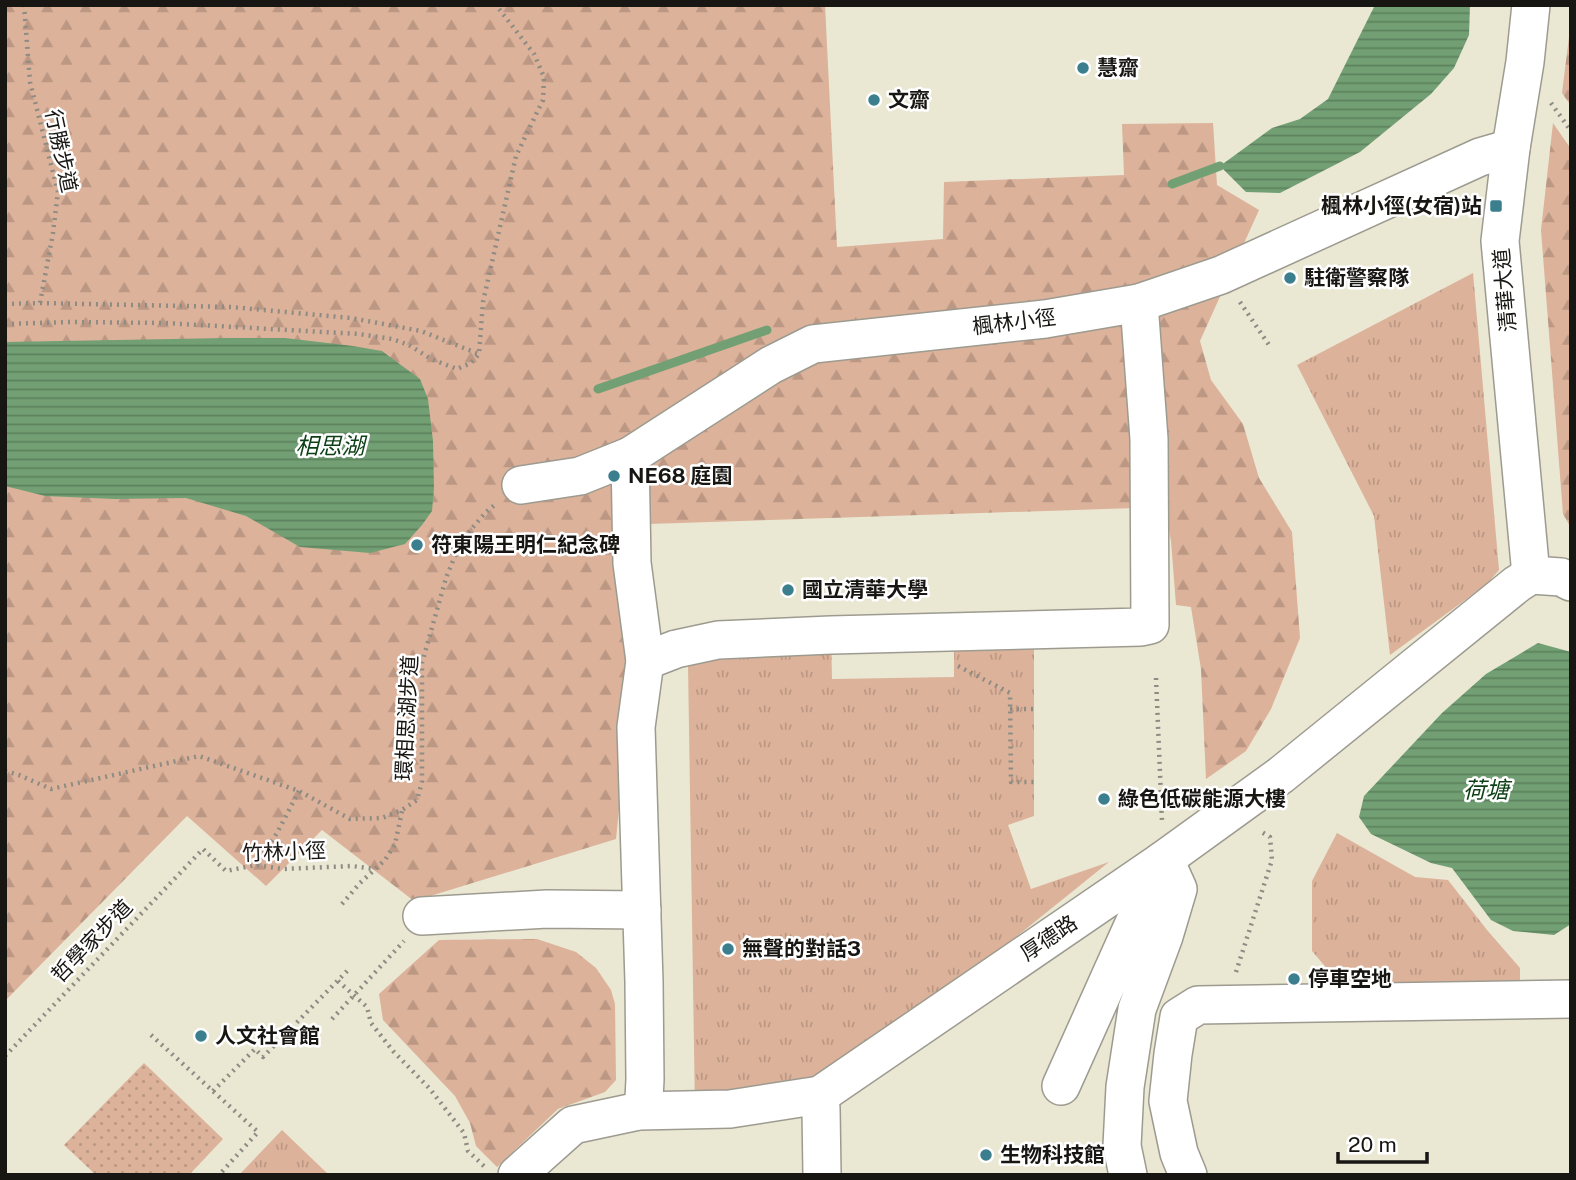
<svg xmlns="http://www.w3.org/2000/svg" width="1576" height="1180" font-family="'Public Sans','Noto Sans TC',sans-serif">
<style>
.built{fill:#eae7d3}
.grass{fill:url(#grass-tufts)}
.forest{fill:url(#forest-firs)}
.garden{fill:url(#garden-dots)}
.water{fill:url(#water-rules)}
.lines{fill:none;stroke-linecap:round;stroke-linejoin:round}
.stream{stroke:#72a074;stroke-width:9}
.minor-casing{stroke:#9d9b90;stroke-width:40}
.path{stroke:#8d8b83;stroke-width:4.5;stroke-dasharray:2 5;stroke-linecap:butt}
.minor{stroke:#fff;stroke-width:37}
.poi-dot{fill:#3b7e8e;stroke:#fff;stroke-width:2.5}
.labels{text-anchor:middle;stroke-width:5;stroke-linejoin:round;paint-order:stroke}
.poi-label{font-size:21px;font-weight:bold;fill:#171612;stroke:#fff;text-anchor:start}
.street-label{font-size:21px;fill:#171612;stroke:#fff}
.water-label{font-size:23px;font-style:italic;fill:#0c3f14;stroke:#fff}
</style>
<defs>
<pattern id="grass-tufts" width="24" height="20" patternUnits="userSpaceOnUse" patternTransform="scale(1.75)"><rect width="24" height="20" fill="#dcb29a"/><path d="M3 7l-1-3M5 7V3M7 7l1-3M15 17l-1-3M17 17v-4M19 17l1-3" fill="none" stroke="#bc9884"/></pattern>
<pattern id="forest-firs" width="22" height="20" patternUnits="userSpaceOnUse" patternTransform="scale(1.75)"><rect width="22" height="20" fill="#dcb29a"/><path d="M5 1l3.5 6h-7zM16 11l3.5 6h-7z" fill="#bc9884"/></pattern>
<pattern id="garden-dots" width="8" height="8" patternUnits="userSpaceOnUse" patternTransform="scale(1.75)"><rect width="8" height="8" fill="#dcb29a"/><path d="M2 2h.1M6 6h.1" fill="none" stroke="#bc9884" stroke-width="1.8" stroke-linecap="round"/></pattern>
<pattern id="water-rules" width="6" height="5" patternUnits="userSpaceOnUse" patternTransform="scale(1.75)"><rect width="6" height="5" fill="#72a074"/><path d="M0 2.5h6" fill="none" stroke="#5d815e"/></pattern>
</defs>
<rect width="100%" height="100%" fill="#f2f0e4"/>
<rect class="built" x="5" y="5" width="1566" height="1170"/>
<g class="grass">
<polygon points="1473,273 1499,570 1487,584 1390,655 1374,516 1297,365"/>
<polygon points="1034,631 1034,816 1008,825 1031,889 1109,862 820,1095 695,1110 688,664 831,635 832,679 954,677 954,633"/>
<polygon points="1337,833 1415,877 1448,880 1487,930 1520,968 1520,982 1341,985 1312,951 1312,881"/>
<polygon points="282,1130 329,1175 239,1175"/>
</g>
<g class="forest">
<polygon points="5,5 825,5 837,247 943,239 944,182 1124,175 1122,124 1213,123 1217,185 1259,210 1200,341 1211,380 1243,424 1259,478 1292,532 1300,638 1271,709 1246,751 1206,779 1201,669 1191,607 1176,605 1171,541 1165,507 648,524 616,839 414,901 322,830 266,886 187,816 5,1001"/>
<polygon points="1571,21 1571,106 1562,93"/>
<polygon points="1553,123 1571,149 1571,528 1563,514 1541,230"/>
<polygon points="537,939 576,952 596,968 611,990 615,1004 616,1080 605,1092 558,1109 497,1167 476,1146 470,1123 455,1096 383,1020 379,994 439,940"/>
</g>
<polygon class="garden" points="144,1063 223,1139 189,1175 96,1175 64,1145"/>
<g class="water">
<polygon points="1375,5 1470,5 1469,35 1454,68 1431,94 1360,152 1280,193 1246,192 1220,166 1272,128 1300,119 1328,99"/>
<polygon points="228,338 285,338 353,346 382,351 420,379 428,399 433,441 434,488 432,511 422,525 405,544 370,553 300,547 246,516 186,498 115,499 45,496 5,486 5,342"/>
<polygon points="1538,643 1571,652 1571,924 1554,935 1513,931 1491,920 1452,868 1431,863 1371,834 1359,817 1364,796 1442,713 1486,674"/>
</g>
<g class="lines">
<g class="stream">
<polyline points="1172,184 1220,166"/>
<polyline points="598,389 767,330"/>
</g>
<g class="minor-casing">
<g id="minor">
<polyline points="630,456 632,563 645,661 636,727 644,982 645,1079 644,1099 639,1111"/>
<polyline points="521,485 580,476 630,456 771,365 813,344 1045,319 1139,303 1221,275 1480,157 1511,148"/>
<polyline points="1531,575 1500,241 1511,148 1525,62 1531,5"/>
<polyline points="1531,575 1561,577 1571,582"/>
<polyline points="645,661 676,649 718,640 831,635 1141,627 1150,625 1149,439 1139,303"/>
<polyline points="422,916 547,909 642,910"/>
<polyline points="1061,1086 1162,861 1169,869 1178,889 1164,936 1137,1009 1125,1087 1122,1146 1128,1175"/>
<polyline points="820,1095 821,1109 822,1175"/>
<polyline points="517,1175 573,1125 639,1111 730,1109 820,1095 1162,861 1281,775 1517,584 1531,575"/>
<polyline points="1188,1175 1179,1153 1168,1101 1173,1054 1179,1017 1198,1005 1571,999"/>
</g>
</g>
<g class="path">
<polyline points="24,5 30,82 58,192 53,233 40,303"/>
<polyline points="1551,103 1571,131"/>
<polyline points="1240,302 1269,345"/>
<polyline points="5,304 40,303 231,307 351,318 421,331 479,354"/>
<polyline points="5,324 70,322 164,323 359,334 392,339 409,345 431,359 457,369 471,363 479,354 483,302 516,156 543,100 544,77 534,54 496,5"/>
<polyline points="958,666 1010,693 1011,782 1034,782"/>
<polyline points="1156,678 1162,821"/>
<polyline points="1010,709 1034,709"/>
<polyline points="5,771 19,775 51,789 199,756 299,791 350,819 382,818 402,810 417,800 422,782 422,663 446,578 461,541 486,512 497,503"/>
<polyline points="256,865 277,833 299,791"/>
<polyline points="342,904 360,883 385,860 395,844 402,811"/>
<polyline points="1236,972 1272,860 1270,837 1260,831"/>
<polyline points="338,981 367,1007 371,1023 393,1051 430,1089 464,1133 468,1151 487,1169"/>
<polyline points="332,1019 404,941"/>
<polyline points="151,1035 258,1132 219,1175"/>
<polyline points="5,1056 203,849 226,871 256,865 283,869 352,866 375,869"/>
<polyline points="213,1091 255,1049 263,1057 350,968"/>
</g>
<use href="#minor" class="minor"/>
</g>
<g class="poi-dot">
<circle cx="1083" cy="68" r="7"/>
<circle cx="874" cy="100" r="7"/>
<rect x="1489" y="199" width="14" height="14" rx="3.5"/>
<circle cx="1290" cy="278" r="7"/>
<circle cx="614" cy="476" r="7"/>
<circle cx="417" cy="545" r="7"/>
<circle cx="788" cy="590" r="7"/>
<circle cx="1104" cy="799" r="7"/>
<circle cx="728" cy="949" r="7"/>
<circle cx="1294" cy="979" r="7"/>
<circle cx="201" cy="1036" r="7"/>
<circle cx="986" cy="1155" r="7"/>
</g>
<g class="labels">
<g class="poi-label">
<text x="1097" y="75">慧齋</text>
<text x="888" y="107">文齋</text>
<text x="1482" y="213" text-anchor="end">楓林小徑(女宿)站</text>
<text x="1304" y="285">駐衛警察隊</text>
<text x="628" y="483">NE68 庭園</text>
<text x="431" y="552">符東陽王明仁紀念碑</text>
<text x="802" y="597">國立清華大學</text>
<text x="1118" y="806">綠色低碳能源大樓</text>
<text x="742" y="956">無聲的對話3</text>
<text x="1308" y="986">停車空地</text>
<text x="215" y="1043">人文社會館</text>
<text x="1000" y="1162">生物科技館</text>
</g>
<g class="street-label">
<text transform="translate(61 151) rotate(78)" y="7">行勝步道</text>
<text transform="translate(1505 290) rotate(-95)" y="7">清華大道</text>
<text transform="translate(1014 322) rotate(-7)" y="7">楓林小徑</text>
<text transform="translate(407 718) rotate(-87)" y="7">環相思湖步道</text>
<text transform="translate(284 852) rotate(-2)" y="7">竹林小徑</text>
<text transform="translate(1049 938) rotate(-34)" y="7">厚德路</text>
<text transform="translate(92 941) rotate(-46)" y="7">哲學家步道</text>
</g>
<g class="water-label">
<text x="330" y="454">相思湖</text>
<text x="1486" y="798">荷塘</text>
</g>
</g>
<rect width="1576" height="1180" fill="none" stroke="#171612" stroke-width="14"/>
<path d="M1338 1152v10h89v-10" fill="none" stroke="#171612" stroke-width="3.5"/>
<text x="1348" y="1152" font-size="21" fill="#171612" stroke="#ffffff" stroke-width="5" paint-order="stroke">20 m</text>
</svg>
